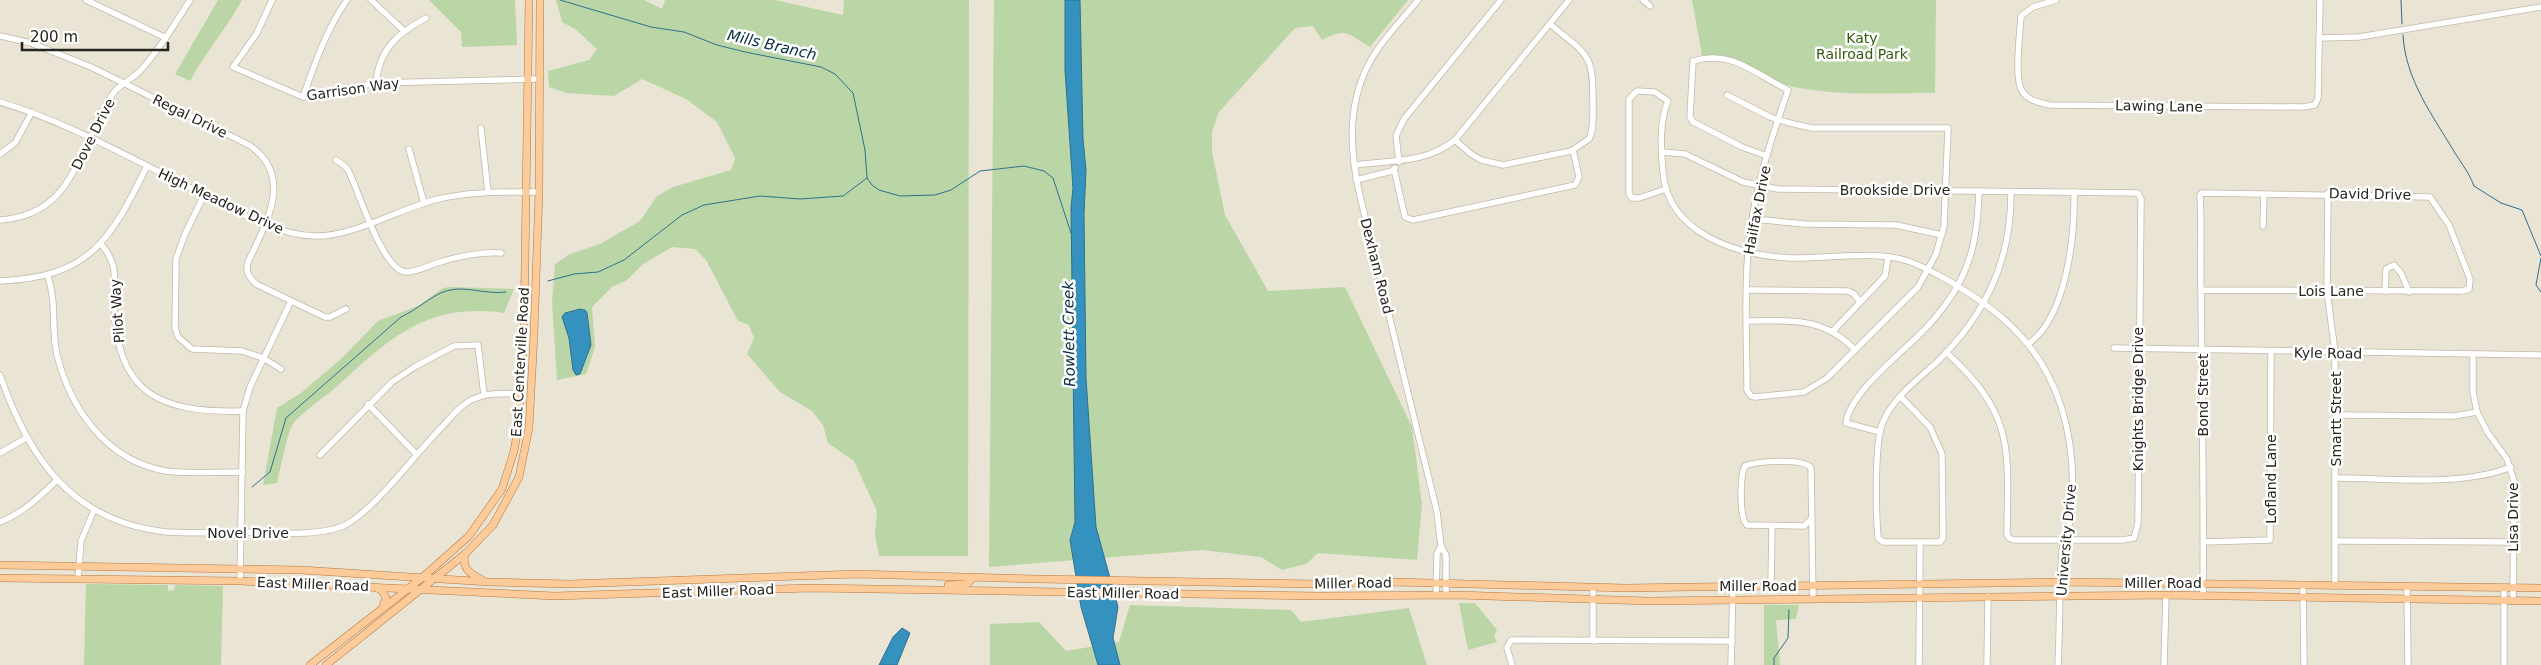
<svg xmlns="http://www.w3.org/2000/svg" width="2541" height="665" font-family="'DejaVu Sans',sans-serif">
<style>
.green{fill:#bad6a6}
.water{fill:#3591be;stroke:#30708e}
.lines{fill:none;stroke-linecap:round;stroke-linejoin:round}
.stream{stroke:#30708e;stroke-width:1}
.minor-casing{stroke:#bfb9aa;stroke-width:7}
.major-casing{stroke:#b17942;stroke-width:8}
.minor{stroke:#fff;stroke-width:5.5}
.major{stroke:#fdca99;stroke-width:7}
.labels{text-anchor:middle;stroke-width:5;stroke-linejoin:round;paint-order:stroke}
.park-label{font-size:14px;fill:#34590c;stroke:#fff}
.street-label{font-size:14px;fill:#26241e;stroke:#fff}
.water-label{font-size:15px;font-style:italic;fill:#052e41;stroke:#fff}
</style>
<rect width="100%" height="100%" fill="#eae4d4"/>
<g class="green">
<path d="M 218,0 L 242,0 C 227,28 205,53 190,81 L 175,74 Z"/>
<polygon points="429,0 515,0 517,45 462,47 461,32"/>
<polygon points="556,0 644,0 662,9 665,0 775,0 843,15 844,0 969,0 968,556 879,556 875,534 877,511 854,461 828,443 823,425 812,411 780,392 747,354 754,338 749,325 738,321 706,260 695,249 672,247 643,264 627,280 612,287 592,307 595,347 586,374 557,380 552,303 555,264 570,254 600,244 640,221 657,196 673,187 731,170 735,158 717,122 686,99 642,79 614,96 566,93 549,87 548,71 589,60 597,49 575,29 562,22"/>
<path d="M 994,0 L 1408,0 L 1370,47 C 1348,34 1346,27 1322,40 L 1313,26 L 1295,28 L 1219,112 L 1212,131 L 1212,152 L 1225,215 L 1268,291 L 1345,287 L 1412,427 L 1422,504 L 1417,560 L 1318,553 L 1306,564 L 1282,570 L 1261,557 L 1202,550 L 989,567 Z"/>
<path d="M 1692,0 L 1936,0 L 1935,93 C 1888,93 1828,97 1783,84 C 1768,80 1760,70 1747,64 C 1732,57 1718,56 1702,55 Z"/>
<path d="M 451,287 L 514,289 L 504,313 C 425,302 388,340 334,389 C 323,398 300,414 293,424 C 287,433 280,471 277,483 L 263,485 L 277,408 L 301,393 L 341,359 L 378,321 L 418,306 L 443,288 Z"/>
<polygon points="86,584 168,585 168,591 174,590 175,585 223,586 221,665 84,665"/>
<polygon points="1459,603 1475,603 1497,630 1494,636 1497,642 1468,650"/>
<polygon points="1130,605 1291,610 1301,622 1409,608 1427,665 990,665 990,624 1039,622 1066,651 1119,642"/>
<polygon points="1764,605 1799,605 1796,619 1776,620 1780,665 1764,665"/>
</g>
<g class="water">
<polygon points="1065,0 1080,0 1083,139 1086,170 1084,214 1086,378 1096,527 1118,607 1113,638 1120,665 1098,665 1081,607 1070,540 1075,522 1071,207 1073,188 1065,70"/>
<polygon points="580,309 585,310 587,313 591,345 580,374 576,375 573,370 569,338 562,317 565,313"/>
<polygon points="902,628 910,633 897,665 879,665 893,637"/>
</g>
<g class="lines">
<g class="stream">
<polyline points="560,0 651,27 684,32 717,45 745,52 821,67 835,74 853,93 865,150 867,178 872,185 879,190 900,196 935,195 951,190 980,171 1024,166 1044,171 1053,178 1071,233"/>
<polyline points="2401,0 2402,24"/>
<path d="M 2403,35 C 2405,79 2433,116 2455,153 C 2462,164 2469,173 2474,186 L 2501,203 L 2522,210 L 2541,256"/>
<polyline points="2541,258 2536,285 2541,292"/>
<polyline points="548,281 574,274 598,272 624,260 682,215 704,205 760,196 800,199 843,196 867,178"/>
<path d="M 252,487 L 270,472 L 286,418 L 401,317 C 415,311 434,294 446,291 C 465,285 486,295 506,292"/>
<polyline points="1774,665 1774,658 1788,638 1789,610"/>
</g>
<g class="minor-casing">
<g id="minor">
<polyline points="86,0 166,38"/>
<polyline points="272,0 257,33 233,67 303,97 376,83 539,79"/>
<polyline points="371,0 403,30"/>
<path d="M 1418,0 C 1403,19 1384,37 1372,58 C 1347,101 1349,148 1360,196 L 1437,512 L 1441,546 L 1446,555 L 1446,595"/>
<polyline points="1643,0 1650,6"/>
<path d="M 2056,0 L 2033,7 L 2021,16 C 2020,33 2014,77 2022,91 C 2028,101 2039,102 2049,105 L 2303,107 L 2315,105 L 2318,98 L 2320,0"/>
<path d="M 0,36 L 31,43 L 91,67 L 249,145 C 295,176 266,223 248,262 C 245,272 249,277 256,284 L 325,317 L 330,317 L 346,309"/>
<polyline points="2319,38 2359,37 2541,7"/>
<path d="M 376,83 C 379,49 398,33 426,18"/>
<path d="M 1727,95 L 1770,117 C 1784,122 1798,125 1812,128 L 1948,128 L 1944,226 L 1936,254 L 1918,287 L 1827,378 L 1804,392 L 1755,397 L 1751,396 L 1747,390 C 1747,344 1744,298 1748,252 C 1752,197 1770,142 1788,90 C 1755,74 1732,49 1693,61 L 1690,117 L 1693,122 L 1742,147 L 1767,156"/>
<path d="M 303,97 C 315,63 326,30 347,0"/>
<path d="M 0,102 C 70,123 134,160 199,192 C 235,210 274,235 315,236 C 351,237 398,210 434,200 C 468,191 504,192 539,192"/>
<polyline points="481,128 488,192"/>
<path d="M 1455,140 L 1471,154 L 1481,160 L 1503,165 L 1571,151 L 1589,139 C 1594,129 1593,115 1593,104 C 1593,52 1589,57 1550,24"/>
<polyline points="409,149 424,203"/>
<path d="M 1663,152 L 1685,154 L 1743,182 L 1778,189 L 2138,193 L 2141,199 L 2138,523 L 2134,538 L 2123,540 L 2014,540 L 2009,538 L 2007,534 C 2008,448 2015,415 1946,352"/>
<polyline points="0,154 15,143 32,112"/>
<path d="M 336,160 C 340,163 346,166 348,170 C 358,188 382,271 406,272 C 417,272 430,265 440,262 C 460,256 480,252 501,253"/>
<polyline points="1399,162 1396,136 1404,119 1501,0"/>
<path d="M 1354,165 C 1390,160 1425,164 1455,140 L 1569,0"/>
<polyline points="1394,169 1405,217 1413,220 1575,185 1579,177 1573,150"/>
<polyline points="1356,180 1392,171 1395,168"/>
<path d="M 1666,189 L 1639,198 L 1632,198 L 1629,194 L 1629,99 L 1637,91 L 1655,92 L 1668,101 C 1659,121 1661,150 1663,172 C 1668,234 1737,255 1790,258 C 1825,259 1875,250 1908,261 C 1920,265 1931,271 1942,277 C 1986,302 2024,329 2048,375 C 2070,417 2076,468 2071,515 C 2070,527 2063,539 2062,551 C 2059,589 2060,627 2058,665"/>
<polyline points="2328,193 2327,291 2335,352 2335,586"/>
<polyline points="204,195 185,234 176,259 175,328 178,337 192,349 242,351 263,358 281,369"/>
<polyline points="1753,219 1805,224 1896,225 1942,235"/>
<path d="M 0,220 C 65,215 73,169 99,119 C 104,110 108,98 116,90 C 123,83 133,78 140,71 C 159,50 175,24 190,0"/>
<polyline points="2263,226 2264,194"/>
<path d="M 101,244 C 119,265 114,279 114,304 C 116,395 161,413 243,411"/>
<path d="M 48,276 C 57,304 51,329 57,355 C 71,410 107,461 166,471 C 191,474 218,472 243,472"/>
<path d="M 0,281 C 90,277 110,241 147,166"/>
<polyline points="1747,290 1848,291 1854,294 1860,302"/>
<path d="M 2201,290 L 2462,291 L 2469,289 L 2470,279 L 2449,225 L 2430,197 L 2202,193 L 2200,195 C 2202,227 2200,259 2201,290 C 2202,392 2204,494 2203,595"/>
<polyline points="2385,291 2386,269 2394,265 2401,273 2409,292"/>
<path d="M 1747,321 C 1790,321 1823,316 1855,350"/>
<polyline points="1833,331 1885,276 1888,258"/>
<path d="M 2028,344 C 2067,317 2075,235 2074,192"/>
<polyline points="2114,348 2541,355"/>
<polyline points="2473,354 2473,392 2477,412 2488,433 2507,459 2514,481 2513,601"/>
<path d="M 0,375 C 29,459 72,522 167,532 C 193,534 221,532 247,532 C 273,533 324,537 347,524 C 379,505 414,455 442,427 C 452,416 462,403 476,398 C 490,392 506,394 521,394"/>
<path d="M 1900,396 L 1930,427 L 1942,454 L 1943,538 L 1940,542 L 1883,542 L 1878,538 C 1876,514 1874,442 1883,422 C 1893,398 1917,380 1936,363 C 1986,314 2011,262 2011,192"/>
<polyline points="368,404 416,454"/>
<polyline points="2336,415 2454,416 2477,412"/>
<path d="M 1880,432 L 1846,423 C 1850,392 1902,353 1924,330 C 1937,317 1952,297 1960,281 C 1975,253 1978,222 1979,191"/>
<polyline points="0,453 26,438"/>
<polyline points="320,455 392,382 416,366 454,346 478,345 484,395"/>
<path d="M 2336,478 C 2390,478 2461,487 2511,467"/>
<path d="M 1812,518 L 1804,526 L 1747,525 C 1739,518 1740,475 1745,466 C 1757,461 1803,458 1811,468 L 1813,598"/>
<path d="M 0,522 C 23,513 39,497 57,480"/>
<polyline points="2336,541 2514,542"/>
<polyline points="2204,542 2270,540 2271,352"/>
<polyline points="78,579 81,541 94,510"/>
<polyline points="240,581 243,411 250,387 291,301"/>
<polyline points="1771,586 1772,526"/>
<polyline points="2303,586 2304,665"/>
<polyline points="2407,587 2408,665"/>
<polyline points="2504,588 2504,665"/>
<polyline points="1436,595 1437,554 1441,546"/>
<polyline points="1593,641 1593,588"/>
<polyline points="1512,665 1507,648 1511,640 1732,641"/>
<polyline points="1731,665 1733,586"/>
<polyline points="1919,665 1920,542"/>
<polyline points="1987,665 1988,596"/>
<polyline points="2164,665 2166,595"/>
</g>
</g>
<g class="major-casing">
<g id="major">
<path d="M 465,554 C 462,569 469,573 481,579"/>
<polyline points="0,565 301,570 489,582 569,584 857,574 1038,579 1318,584 1395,582 1625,588 2062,582 2541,588"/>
<polyline points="0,578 240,581 555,596 810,588 1319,596 1457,595 1648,601 2166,595 2541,601"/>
<polyline points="948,585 967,584 974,577"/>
<polyline points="375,587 381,590 386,597 383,607"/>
<polyline points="310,665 423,577 469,536 502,489 514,451 519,423 524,329 529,0"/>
<polyline points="326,665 465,554 493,525 519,477 529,428 534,334 539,192 540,0"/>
</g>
</g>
<use href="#minor" class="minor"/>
<use href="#major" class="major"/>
</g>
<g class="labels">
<g class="park-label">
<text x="1862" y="43">Katy<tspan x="1862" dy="16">Railroad Park</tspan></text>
</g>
<g class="street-label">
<text transform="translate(353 89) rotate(-8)" y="5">Garrison Way</text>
<text transform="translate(2159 106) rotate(1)" y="5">Lawing Lane</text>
<text transform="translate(190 116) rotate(26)" y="5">Regal Drive</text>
<text transform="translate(93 134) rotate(-63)" y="5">Dove Drive</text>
<text x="1895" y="195">Brookside Drive</text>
<text transform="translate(2370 194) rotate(1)" y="5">David Drive</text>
<text transform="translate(221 201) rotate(25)" y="5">High Meadow Drive</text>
<text transform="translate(1757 210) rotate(-79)" y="5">Hailfax Drive</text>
<text transform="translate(1377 266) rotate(76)" y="5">Dexham Road</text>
<text x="2331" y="296">Lois Lane</text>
<text transform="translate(117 311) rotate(-94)" y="5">Pilot Way</text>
<text transform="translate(2328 353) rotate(1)" y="5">Kyle Road</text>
<text transform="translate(520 362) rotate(-87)" y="5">East Centerville Road</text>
<text transform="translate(2203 395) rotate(-90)" y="5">Bond Street</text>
<text transform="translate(2138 399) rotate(-90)" y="5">Knights Bridge Drive</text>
<text transform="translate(2336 419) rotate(-90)" y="5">Smartt Street</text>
<text transform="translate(2271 479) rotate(-90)" y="5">Lofland Lane</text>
<text transform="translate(2513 517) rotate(-90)" y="5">Lisa Drive</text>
<text x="248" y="538">Novel Drive</text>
<text transform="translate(2066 540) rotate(-85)" y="5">University Drive</text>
<text transform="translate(1353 583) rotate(-1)" y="5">Miller Road</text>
<text x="2163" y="588">Miller Road</text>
<text transform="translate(313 584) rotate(2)" y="5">East Miller Road</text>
<text x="1758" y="591">Miller Road</text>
<text transform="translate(718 591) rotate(-2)" y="5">East Miller Road</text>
<text transform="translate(1123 593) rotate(1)" y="5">East Miller Road</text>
</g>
<g class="water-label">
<text transform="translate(772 45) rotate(13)" y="5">Mills Branch</text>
<text transform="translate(1069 334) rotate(-91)" y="5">Rowlett Creek</text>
</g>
</g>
<path d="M22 42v8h146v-8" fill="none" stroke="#26241e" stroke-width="2.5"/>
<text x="30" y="42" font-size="15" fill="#26241e" stroke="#ffffff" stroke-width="4" paint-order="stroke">200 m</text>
</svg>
